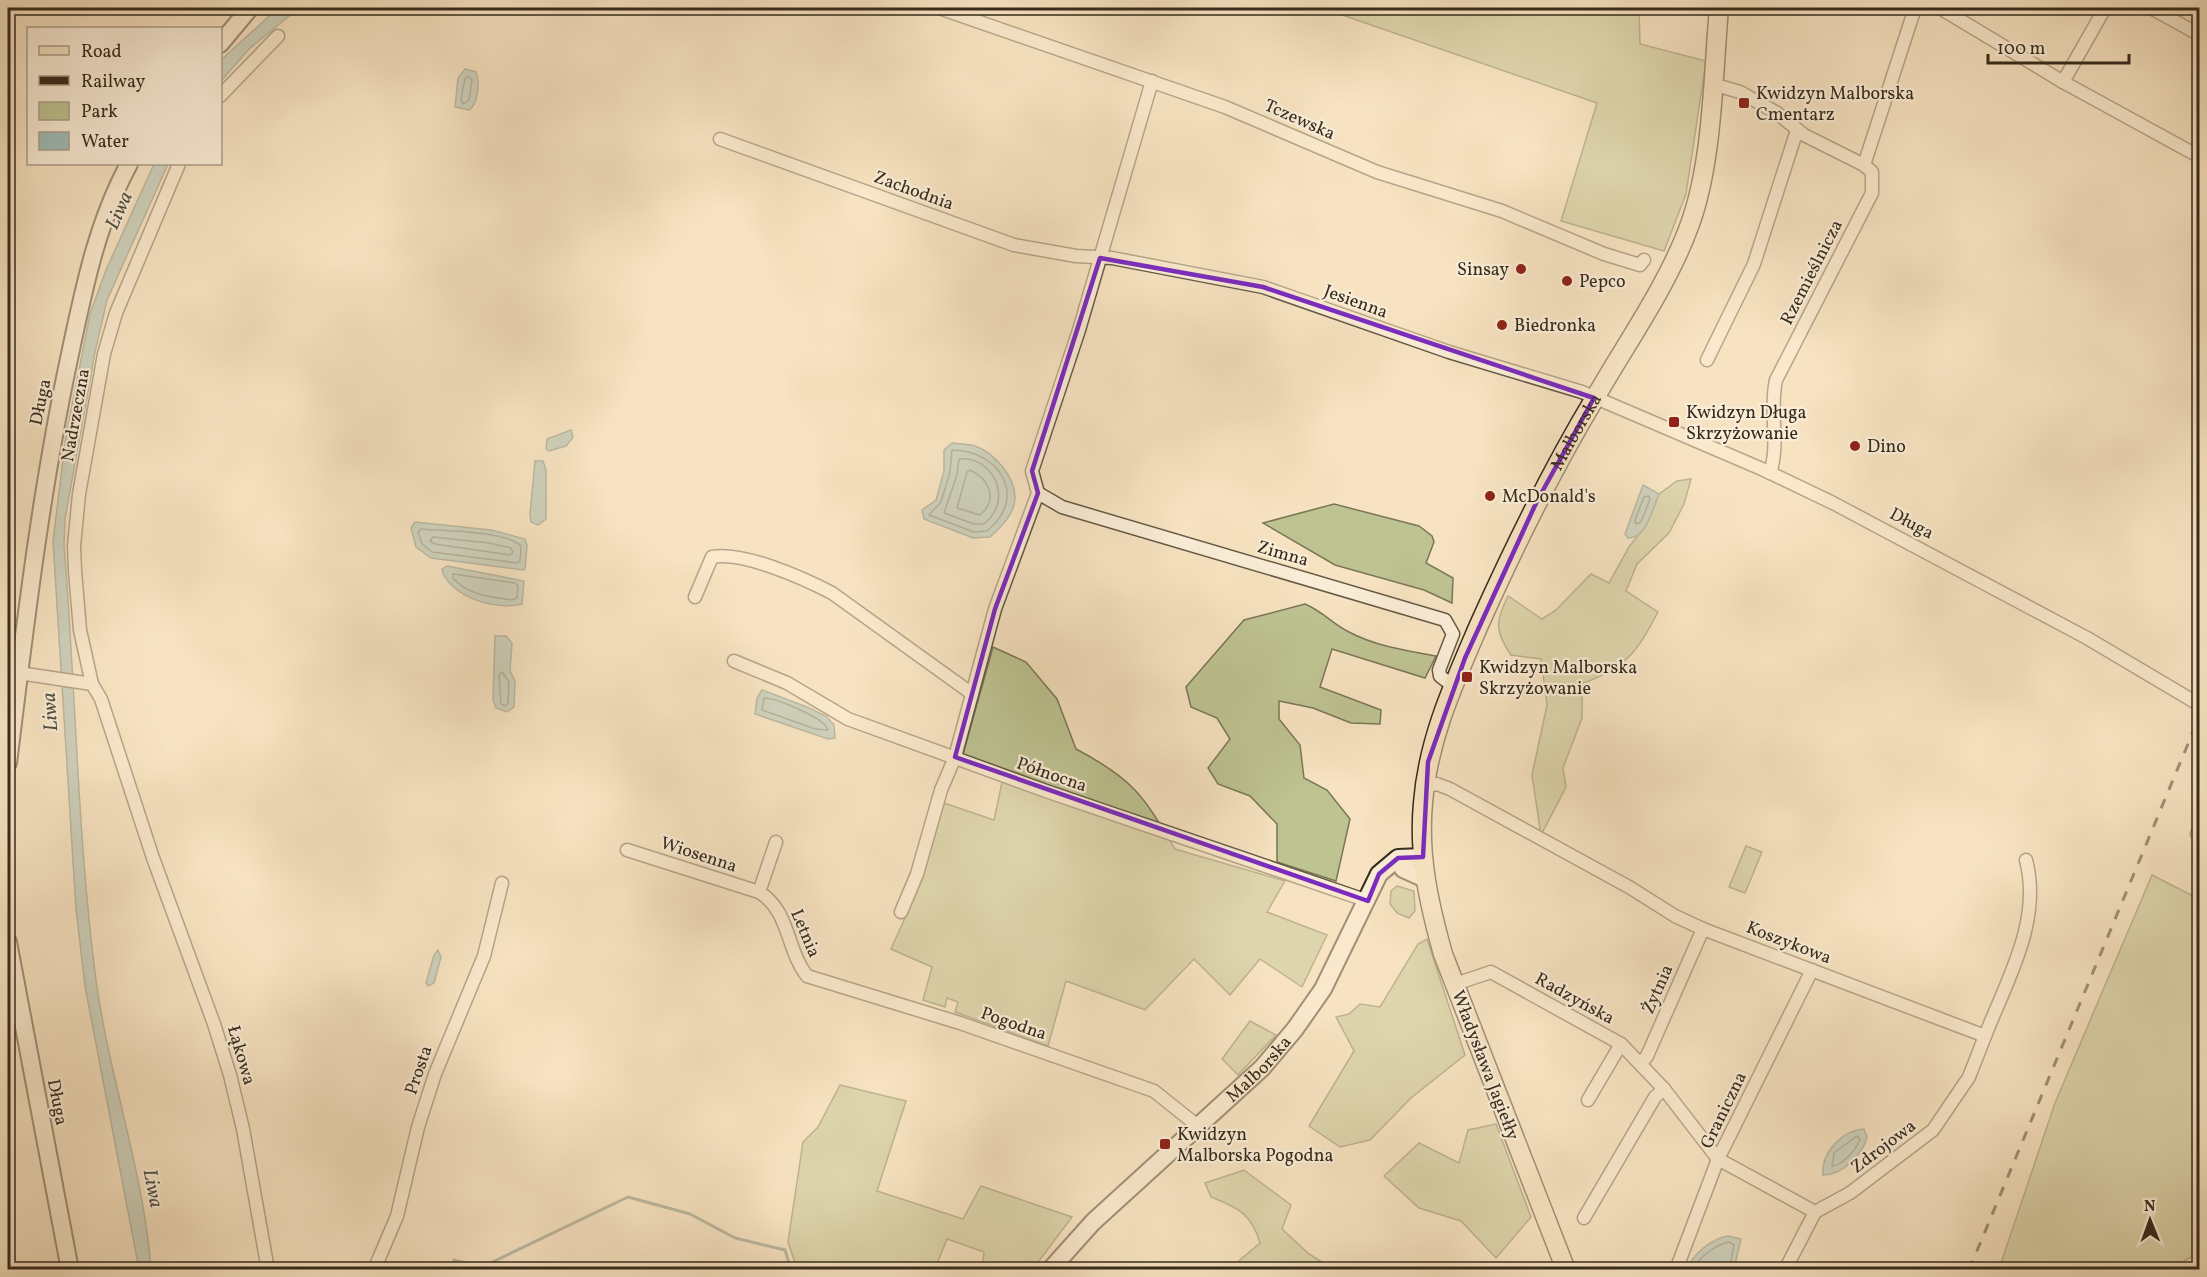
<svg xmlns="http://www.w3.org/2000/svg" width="2207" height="1277" font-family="Vollkorn,serif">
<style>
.green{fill:#bec392;stroke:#7a7757;stroke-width:1.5}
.water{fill:#9ebdb9;stroke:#74837a;stroke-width:1.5}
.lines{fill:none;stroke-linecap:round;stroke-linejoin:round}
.shore{stroke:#6a746a;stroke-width:1.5}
.stream{stroke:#74837a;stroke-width:3}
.street-casing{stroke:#665945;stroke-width:15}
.secondary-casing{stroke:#362b1c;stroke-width:20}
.primary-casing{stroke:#362b1c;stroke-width:21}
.street{stroke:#faedd7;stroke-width:12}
.secondary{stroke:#faedd7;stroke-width:16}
.primary{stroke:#f7e3c1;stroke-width:18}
.rail{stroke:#362b1c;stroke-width:3;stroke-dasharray:10 10;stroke-linecap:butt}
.marked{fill:none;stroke:#7b2cbf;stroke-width:4.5;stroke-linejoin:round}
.poi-dot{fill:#8f2418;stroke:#faedd7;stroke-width:2}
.labels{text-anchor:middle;stroke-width:4.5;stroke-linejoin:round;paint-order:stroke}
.poi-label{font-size:18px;fill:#362b1c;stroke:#faedd7;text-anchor:start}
.street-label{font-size:18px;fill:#362b1c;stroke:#faedd7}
.water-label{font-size:20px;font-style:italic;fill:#505043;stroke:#faedd7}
</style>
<rect width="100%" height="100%" fill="#f7e3c1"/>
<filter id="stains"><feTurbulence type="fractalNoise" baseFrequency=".00333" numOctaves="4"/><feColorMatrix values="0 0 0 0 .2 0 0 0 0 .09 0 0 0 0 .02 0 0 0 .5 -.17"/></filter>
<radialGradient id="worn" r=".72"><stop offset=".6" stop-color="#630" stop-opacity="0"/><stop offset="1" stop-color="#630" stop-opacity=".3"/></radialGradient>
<g class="green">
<polygon points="1322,8 1639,8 1640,44 1706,61 1686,194 1664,251 1561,221 1597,103"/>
<path d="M 1691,479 L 1684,504 L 1669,533 L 1637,564 L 1626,591 L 1658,612 C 1636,654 1627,666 1582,684 L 1582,718 L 1563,768 L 1566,787 L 1541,835 L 1532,775 L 1547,705 L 1541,659 L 1511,655 C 1495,632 1495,622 1508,596 L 1542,619 L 1556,610 L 1591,574 L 1609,583 L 1629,547 L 1646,525 L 1659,494 L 1677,481 Z"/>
<polygon points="1334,504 1419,526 1432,536 1434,542 1426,563 1453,578 1452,603 1424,590 1335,565 1263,523"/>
<path d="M 1305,604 C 1322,611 1333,624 1349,632 C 1375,646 1407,651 1436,656 L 1425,678 L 1332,649 L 1320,687 L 1381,710 L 1380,724 L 1351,723 L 1313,708 L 1279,701 L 1279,719 L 1300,745 L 1304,778 L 1327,790 L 1350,819 L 1336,881 L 1277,862 L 1277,824 L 1250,796 L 1218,784 L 1208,768 L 1230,739 L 1217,718 L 1191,707 L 1186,687 L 1244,620 Z"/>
<path d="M 993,647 L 1026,662 L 1057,699 L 1076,749 C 1133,779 1143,795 1175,849 L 1285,881 L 1267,912 L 1327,935 L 1302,987 L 1260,959 L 1230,995 L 1194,959 L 1145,1010 L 1066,981 L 1048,1046 L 955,1012 L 958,1002 L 947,998 L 945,1007 L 923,1000 L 932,967 L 891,949 L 922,880 L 944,803 L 994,820 L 1004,773 L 962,758 Z"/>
<polygon points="1746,846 1762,852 1745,893 1729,887"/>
<polygon points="2152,875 2199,899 2199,1252 2172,1269 1999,1269 2055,1103"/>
<polygon points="1397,886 1414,891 1415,911 1409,918 1397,913 1390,904 1391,891"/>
<polygon points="1427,939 1465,1055 1411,1098 1370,1140 1340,1147 1309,1126 1354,1051 1336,1017 1349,1014 1360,1004 1380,1007 1418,944"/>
<polygon points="1250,1021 1276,1035 1238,1075 1222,1059"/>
<polygon points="840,1085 906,1101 877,1191 963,1219 981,1186 1072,1217 1033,1269 982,1269 984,1252 947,1239 935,1269 797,1269 788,1242 803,1142 818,1127"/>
<polygon points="1496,1124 1531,1217 1496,1258 1461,1221 1419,1208 1384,1176 1419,1143 1459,1163 1468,1130"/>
<path d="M 1244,1170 L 1291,1205 L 1282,1229 L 1309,1254 L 1333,1269 L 1240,1270 L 1233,1266 L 1260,1243 C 1252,1214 1237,1207 1211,1197 L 1205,1183 Z"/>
</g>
<g class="water">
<polygon points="278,8 299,8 249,49 221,81 221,60"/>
<path d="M 465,69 L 476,72 C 480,82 478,105 469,110 L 455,107 L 458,78 Z"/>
<path d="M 154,164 L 168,164 L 107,300 L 95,352 L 65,519 L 64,545 C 76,690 77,835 96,980 C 109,1077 144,1173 151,1269 L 139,1269 L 85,986 L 76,909 L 53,541 L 66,436 L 90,314 L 106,270 Z"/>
<polygon points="571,430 573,437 566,446 549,451 546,449 547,439"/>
<path d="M 952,443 C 959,444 968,444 975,446 C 995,453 1016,478 1015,499 C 1014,515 1000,528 990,537 L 973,538 L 924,519 L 922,510 L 936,500 L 944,471 L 944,450 Z"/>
<polygon points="535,461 543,461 546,470 546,519 538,525 531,522 530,515"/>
<path d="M 1643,485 L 1659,494 C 1653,508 1646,539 1628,538 L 1625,534 Z"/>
<polygon points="415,522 491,530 525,539 527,545 525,568 524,570 431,558 416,547 411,528"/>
<path d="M 447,566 L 524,581 L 522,604 C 495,610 457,599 443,574 L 442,569 Z"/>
<polygon points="495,636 506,636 512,643 510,671 515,681 514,707 507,712 496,708 493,700"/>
<polygon points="762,690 807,707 826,716 834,725 835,738 828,739 755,714 757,698"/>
<polygon points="438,950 441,957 434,983 428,986 426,983 434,955"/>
<path d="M 1864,1129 L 1867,1137 C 1863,1155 1842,1175 1823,1175 C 1821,1153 1842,1130 1864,1129 Z"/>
<path d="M 1728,1236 L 1741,1239 L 1734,1269 L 1687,1269 C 1693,1254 1711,1239 1728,1236 Z"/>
</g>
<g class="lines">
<g class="shore">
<polygon points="468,76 472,80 469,100 463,104 461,99 465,78"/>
<path d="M 952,450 C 999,450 1029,497 987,531 L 974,532 L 929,515 L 941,502 L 950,472 Z"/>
<path d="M 959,459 C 994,456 1014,500 984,524 L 974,524 L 944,513 L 957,475 Z"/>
<path d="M 970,470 C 989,479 999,499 980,515 L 957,508 L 967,472 Z"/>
<polygon points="1649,496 1650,499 1641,522 1636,524 1635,520 1644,497"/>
<path d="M 421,529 C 443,531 507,531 521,546 L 520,561 L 517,563 L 432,552 L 422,544 L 418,532 Z"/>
<polygon points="433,537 489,543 511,548 513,552 510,555 435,544 430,541"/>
<path d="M 453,574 L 515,583 L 518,586 L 517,598 L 512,600 C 491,597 467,595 453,578 Z"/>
<polygon points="502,672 509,682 508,703 505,706 501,704 499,675"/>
<path d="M 764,698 C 776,698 825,718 828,730 L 815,729 L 762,710 Z"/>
<path d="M 1857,1136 L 1860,1139 C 1856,1150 1843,1165 1832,1166 L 1834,1153 Z"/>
<path d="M 1693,1270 C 1699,1257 1715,1245 1729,1242 L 1734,1245 L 1729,1270"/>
</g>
<polyline class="stream" points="451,1270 454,1260 482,1267 628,1197 690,1214 735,1238 785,1250 791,1270"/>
<g class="street-casing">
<g id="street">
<polyline points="939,8 1225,107 1377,172 1502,211 1604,254 1640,265 1644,260"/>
<polyline points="1940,8 2063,82 2200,157"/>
<polyline points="2151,8 2200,35"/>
<polyline points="2063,82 2105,8"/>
<path d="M 1712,84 L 1740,92 L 1777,113 L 1804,135 L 1864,165 L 1872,172 L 1872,193 L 1776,380 C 1769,410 1780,444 1770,473"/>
<polyline points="220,96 278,36"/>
<polyline points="720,139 1014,245 1076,256 1112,258 1263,287 1449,352 1582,392 1762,469 1833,503 2087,638 2200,705"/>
<polyline points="1864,165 1915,8"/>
<polyline points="1707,360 1754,264 1797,130"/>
<polyline points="1038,493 1062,507 1445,620 1453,634 1439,670 1440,676 1453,686"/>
<path d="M 695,597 L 712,557 C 743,551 803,578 832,593 L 971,693"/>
<polyline points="734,661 787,683 848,719 1046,791 1368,901"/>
<polyline points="19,673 92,684 101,699 153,858 214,1024 230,1075 243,1129 268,1270"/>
<polyline points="92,684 80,630 75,571 74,546 79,494 104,354 116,313 179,164"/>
<path d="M 1425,786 L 1437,784 L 1450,789 L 1629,887 L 1675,916 L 1703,929 L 1985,1036 C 2007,980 2042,921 2026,860"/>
<polyline points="2197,834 2200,835"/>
<path d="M 776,842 L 759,892 C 790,911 786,949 807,976 L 960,1023 L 1154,1091 L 1199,1127"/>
<polyline points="627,850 759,892"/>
<polyline points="901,912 917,874 941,790 955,757 995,609 1038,493 1032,471 1079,330 1152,81"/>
<polyline points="1455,984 1491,972 1621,1044 1664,1089 1718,1159 1815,1212"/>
<polyline points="1641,1063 1647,1056 1703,929"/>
<polyline points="1588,1100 1621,1044"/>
<polyline points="1584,1218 1655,1097 1664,1089"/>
<polyline points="374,1270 397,1216 418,1127 435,1074 484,956 502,883"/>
<polyline points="1676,1270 1718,1159 1812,970"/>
<polyline points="1785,1270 1815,1212 1850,1193 1933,1130 1969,1077 1985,1036"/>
</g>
</g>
<g class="secondary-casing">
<g id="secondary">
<polyline points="220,44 250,8"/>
<path d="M 8,763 C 25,626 41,489 70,354 C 84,288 97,223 129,164"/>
<polyline points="1403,869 1425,879"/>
<polyline points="8,942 70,1270"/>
<path id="s1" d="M 1050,1270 L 1093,1222 L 1262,1068 L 1295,1029 L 1323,989 L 1379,874 L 1398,858 L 1423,857"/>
</g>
</g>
<g class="primary-casing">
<g id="primary">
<path id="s2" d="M 1566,1270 L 1443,954 C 1429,904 1418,855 1423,803 C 1428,739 1454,683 1479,625 C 1514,547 1551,471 1595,398 C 1627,342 1668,285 1690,224 C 1713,161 1713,75 1719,8"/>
</g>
</g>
<use href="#street" class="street"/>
<use href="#secondary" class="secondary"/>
<use href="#primary" class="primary"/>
<polyline class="rail" points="1969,1270 2200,715"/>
</g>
<path d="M0 0H2207V1277H0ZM 1100,258 L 1263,287 L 1594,398 L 1537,501 L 1465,658 L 1428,762 L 1423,857 L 1398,858 L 1379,874 L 1368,901 L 955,757 L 995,609 L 1038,493 L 1032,471 Z" fill="#f7e3c1" fill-opacity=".55" fill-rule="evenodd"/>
<path class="marked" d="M 1100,258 L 1263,287 L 1594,398 L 1537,501 L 1465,658 L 1428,762 L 1423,857 L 1398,858 L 1379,874 L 1368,901 L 955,757 L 995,609 L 1038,493 L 1032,471 Z"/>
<g class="poi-dot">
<rect x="1738" y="97" width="12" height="12" rx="3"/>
<circle cx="1521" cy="269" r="6"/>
<circle cx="1567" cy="281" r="6"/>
<circle cx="1502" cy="325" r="6"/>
<rect x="1668" y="416" width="12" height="12" rx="3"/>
<circle cx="1855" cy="446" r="6"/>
<circle cx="1490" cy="496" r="6"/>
<rect x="1461" y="671" width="12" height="12" rx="3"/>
<rect x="1159" y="1138" width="12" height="12" rx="3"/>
</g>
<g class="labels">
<g class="poi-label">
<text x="1756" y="99">Kwidzyn Malborska<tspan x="1756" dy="21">Cmentarz</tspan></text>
<text x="1509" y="275" text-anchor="end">Sinsay</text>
<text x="1579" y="287">Pepco</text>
<text x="1514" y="331">Biedronka</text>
<text x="1686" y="418">Kwidzyn Długa<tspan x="1686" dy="21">Skrzyżowanie</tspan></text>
<text x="1867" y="452">Dino</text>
<text x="1502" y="502">McDonald's</text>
<text x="1479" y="673">Kwidzyn Malborska<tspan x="1479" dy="21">Skrzyżowanie</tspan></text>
<text x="1177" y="1140">Kwidzyn<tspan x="1177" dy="21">Malborska Pogodna</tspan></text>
</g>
<g class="street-label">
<text transform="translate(1300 119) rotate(24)" y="6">Tczewska</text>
<text transform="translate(914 190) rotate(20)" y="6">Zachodnia</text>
<text transform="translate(1811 272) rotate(-63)" y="6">Rzemieślnicza</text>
<text transform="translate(1356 301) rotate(20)" y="6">Jesienna</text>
<text transform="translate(40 402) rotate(-78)" y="6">Długa</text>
<text transform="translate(75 415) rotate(-80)" y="6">Nadrzeczna</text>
<text dy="6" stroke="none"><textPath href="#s2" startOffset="896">Malborska</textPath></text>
<text transform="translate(1912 523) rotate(28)" y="6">Długa</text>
<text transform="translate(1283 553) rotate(16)" y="6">Zimna</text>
<text transform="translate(1052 774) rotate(19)" y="6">Północna</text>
<text transform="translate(699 854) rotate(18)" y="6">Wiosenna</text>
<text transform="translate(806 933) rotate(67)" y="6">Letnia</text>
<text transform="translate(1789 942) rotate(21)" y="6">Koszykowa</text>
<text transform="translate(1657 989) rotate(-66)" y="6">Żytnia</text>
<text transform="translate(1575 998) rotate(29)" y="6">Radzyńska</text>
<text transform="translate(1014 1023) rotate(19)" y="6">Pogodna</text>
<text transform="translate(242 1055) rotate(74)" y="6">Łąkowa</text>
<text transform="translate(1486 1065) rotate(69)" y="6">Władysława Jagiełły</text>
<text dy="6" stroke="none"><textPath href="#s1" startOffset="290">Malborska</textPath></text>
<text transform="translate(418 1070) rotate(-71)" y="6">Prosta</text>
<text transform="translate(58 1102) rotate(79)" y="6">Długa</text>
<text transform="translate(1723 1110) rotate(-64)" y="6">Graniczna</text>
<text transform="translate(1883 1146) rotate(-37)" y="6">Zdrojowa</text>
</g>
<g class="water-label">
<text transform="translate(118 210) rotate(-66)" y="7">Liwa</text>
<text transform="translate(49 712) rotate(-94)" y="7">Liwa</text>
<text transform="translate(154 1188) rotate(79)" y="7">Liwa</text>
</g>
</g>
<rect width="2207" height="1277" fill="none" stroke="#f7e3c1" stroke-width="30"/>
<rect x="9" y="9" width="2189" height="1259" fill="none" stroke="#362b1c" stroke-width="3"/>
<rect x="15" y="15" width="2177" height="1247" fill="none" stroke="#362b1c" stroke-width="1.5"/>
<rect x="27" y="27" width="195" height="138" fill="#faedd7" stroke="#ac9f8c" stroke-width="1.5"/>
<rect x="39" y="46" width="30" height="9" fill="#f7e3c1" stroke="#ac9f8c" stroke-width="1.5"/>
<text x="81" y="57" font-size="18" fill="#362b1c">Road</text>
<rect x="39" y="76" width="30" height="9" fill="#362b1c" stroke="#ac9f8c" stroke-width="1.5"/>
<text x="81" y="87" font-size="18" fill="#362b1c">Railway</text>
<rect x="39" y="102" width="30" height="18" fill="#bec392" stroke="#ac9f8c" stroke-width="1.5"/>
<text x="81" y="117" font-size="18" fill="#362b1c">Park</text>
<rect x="39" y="132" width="30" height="18" fill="#9ebdb9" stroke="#ac9f8c" stroke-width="1.5"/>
<text x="81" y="147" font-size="18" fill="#362b1c">Water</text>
<g transform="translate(2150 1220) rotate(359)" stroke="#faedd7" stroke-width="4.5" paint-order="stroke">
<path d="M0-4.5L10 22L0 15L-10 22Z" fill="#362b1c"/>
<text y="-9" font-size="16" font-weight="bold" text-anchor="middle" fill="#362b1c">N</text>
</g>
<path d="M1988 54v9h141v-9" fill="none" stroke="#362b1c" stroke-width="3"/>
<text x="1997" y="54" font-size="18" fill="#362b1c" stroke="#faedd7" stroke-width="4.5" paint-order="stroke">100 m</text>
<rect width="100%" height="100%" filter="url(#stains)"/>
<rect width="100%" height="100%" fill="url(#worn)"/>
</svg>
